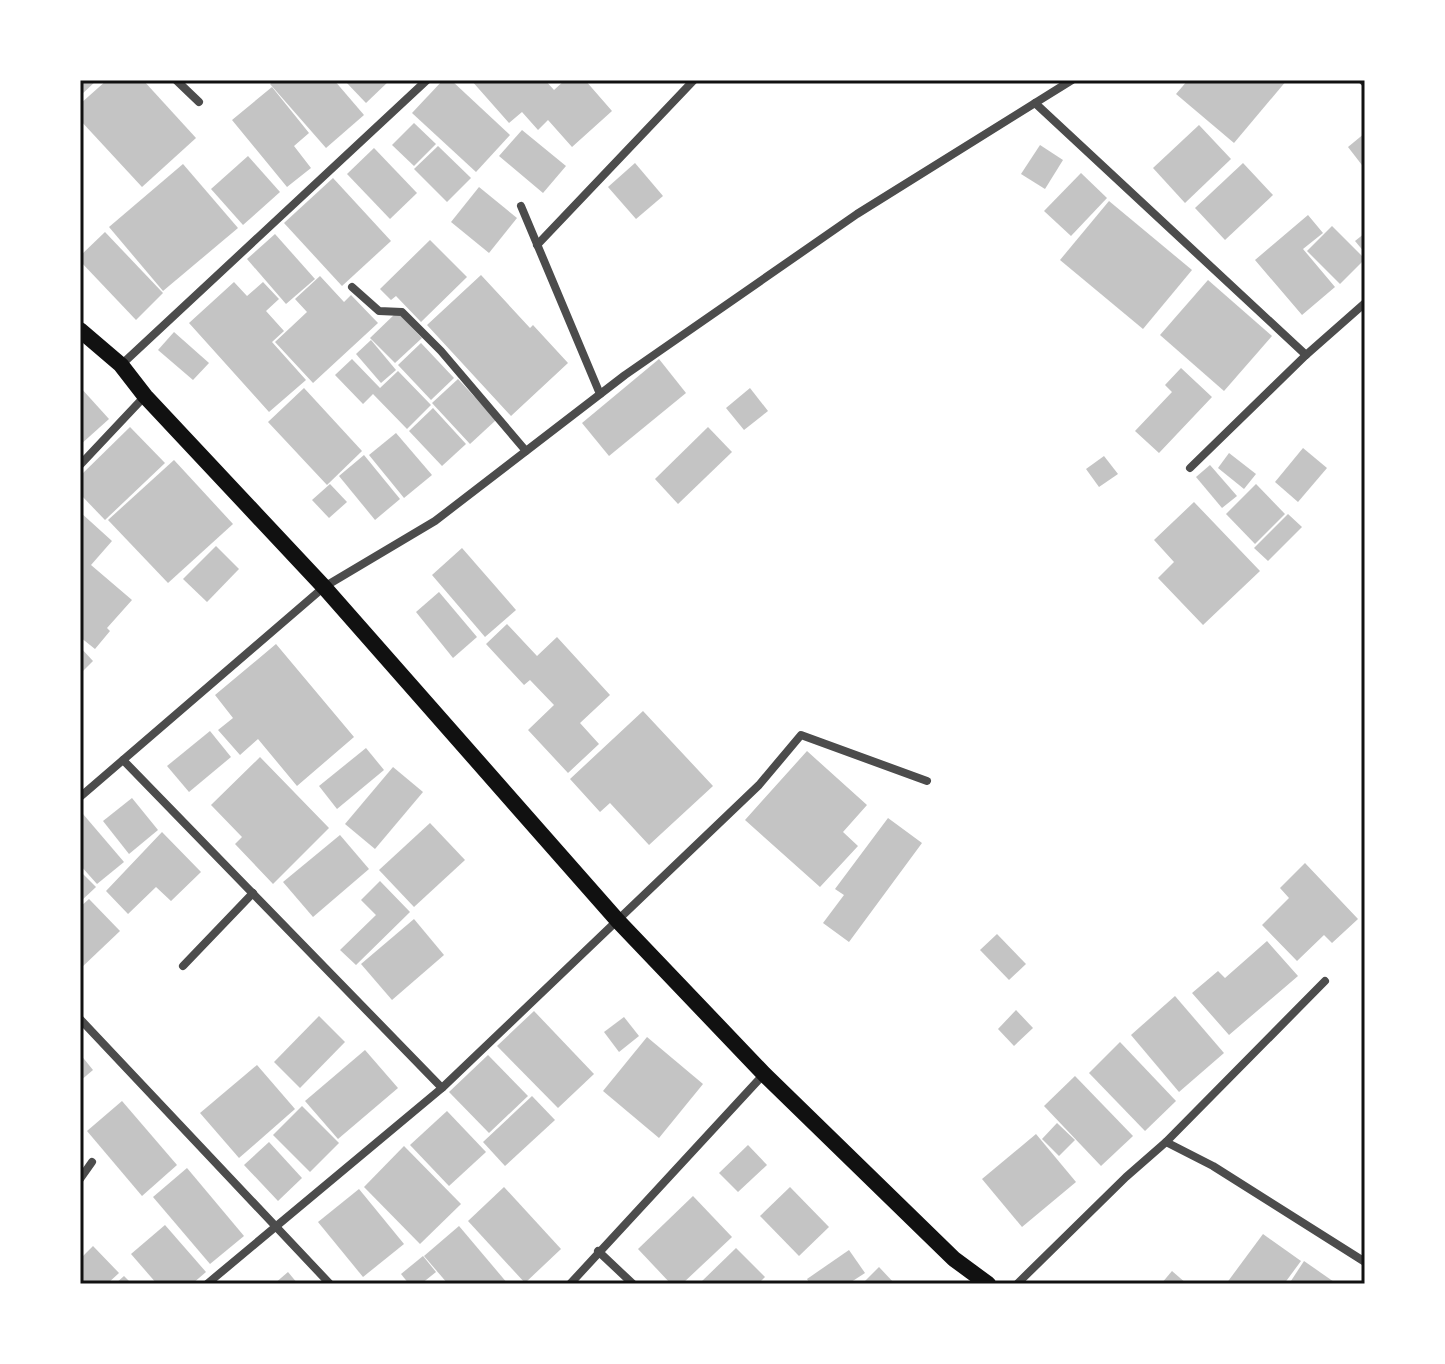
<svg xmlns="http://www.w3.org/2000/svg" width="1445" height="1364" font-family="Inter,sans-serif">
<style>
.building{fill:#c4c4c4}
.lines{fill:none;stroke-linecap:round;stroke-linejoin:round}
.minor{stroke:#4c4c4c;stroke-width:8}
.secondary{stroke:#111;stroke-width:16}
.neatline{fill:none;stroke:#111;stroke-width:3}
</style>
<rect width="100%" height="100%" fill="#fff"/>
<g class="building">
<polygon points="80,80 97,80 80,96"/>
<polygon points="107,80 143,80 196,138 142,187 80,120 80,104"/>
<polygon points="275,80 334,80 364,115 326,148 270,84"/>
<polygon points="344,80 390,80 366,103"/>
<polygon points="443,80 451,80 510,135 476,172 412,113"/>
<polygon points="471,80 545,80 554,90 565,80 585,80 612,111 572,147 548,120 538,130 522,112 509,123"/>
<polygon points="1188,80 1287,80 1234,143 1176,94"/>
<polygon points="272,87 309,133 294,146 311,168 287,187 232,120"/>
<polygon points="414,123 436,144 414,166 392,145"/>
<polygon points="1199,125 1231,159 1185,203 1153,168"/>
<polygon points="522,130 566,166 543,193 499,156"/>
<polygon points="1365,133 1365,169 1348,147"/>
<polygon points="1040,145 1063,160 1045,189 1021,174"/>
<polygon points="438,146 471,178 447,202 414,169"/>
<polygon points="374,148 417,193 390,219 347,174"/>
<polygon points="248,156 280,192 243,225 211,189"/>
<polygon points="635,163 663,196 636,219 608,187"/>
<polygon points="1243,163 1273,195 1225,240 1195,208"/>
<polygon points="183,164 238,228 163,291 109,227"/>
<polygon points="1081,173 1107,198 1071,236 1044,211"/>
<polygon points="333,178 391,241 342,286 284,223"/>
<polygon points="479,187 517,218 489,253 451,222"/>
<polygon points="1109,201 1192,270 1143,329 1060,260"/>
<polygon points="1308,215 1323,233 1303,249 1335,287 1302,315 1255,260"/>
<polygon points="1332,226 1365,259 1340,284 1307,251"/>
<polygon points="105,232 163,293 136,320 80,261 80,256"/>
<polygon points="1365,233 1365,253 1355,241"/>
<polygon points="275,234 315,279 286,304 247,259"/>
<polygon points="430,240 467,277 421,322 396,296 391,300 380,289"/>
<polygon points="481,275 530,328 533,325 568,363 511,416 427,325"/>
<polygon points="320,276 344,302 351,295 378,323 313,383 275,342 307,312 295,299"/>
<polygon points="1208,280 1272,336 1224,391 1160,335"/>
<polygon points="234,282 247,296 263,282 279,299 266,311 284,331 272,342 306,380 269,412 189,323"/>
<polygon points="397,312 422,338 395,363 370,338"/>
<polygon points="174,332 209,363 193,380 158,350"/>
<polygon points="371,340 396,370 381,383 356,354"/>
<polygon points="421,343 454,378 431,400 398,365"/>
<polygon points="352,359 380,388 398,371 431,405 407,429 373,394 363,404 335,375"/>
<polygon points="659,359 686,393 609,456 582,423"/>
<polygon points="1181,368 1212,397 1159,453 1135,431 1172,392 1165,385"/>
<polygon points="458,379 496,420 470,444 432,403"/>
<polygon points="80,387 109,419 80,445"/>
<polygon points="304,388 362,451 327,485 268,422"/>
<polygon points="750,388 768,411 744,430 726,408"/>
<polygon points="433,408 466,444 442,466 409,431"/>
<polygon points="130,427 165,463 105,520 80,494 80,476"/>
<polygon points="708,427 732,452 678,504 655,479"/>
<polygon points="396,433 432,475 404,498 369,455"/>
<polygon points="1303,448 1327,468 1298,502 1275,482"/>
<polygon points="1229,453 1256,474 1244,489 1218,468"/>
<polygon points="364,455 400,499 375,520 339,476"/>
<polygon points="1104,456 1118,474 1099,487 1086,469"/>
<polygon points="174,460 233,524 168,583 108,520"/>
<polygon points="1210,465 1237,496 1222,508 1196,477"/>
<polygon points="330,484 347,502 329,518 312,500"/>
<polygon points="1256,484 1285,514 1255,544 1226,514"/>
<polygon points="1194,502 1260,571 1203,625 1158,578 1174,562 1154,540"/>
<polygon points="80,512 112,541 91,565 132,600 107,628 110,631 95,649 80,637"/>
<polygon points="1288,514 1302,527 1268,561 1254,548"/>
<polygon points="216,546 239,569 207,602 183,579"/>
<polygon points="462,548 516,610 485,637 432,575"/>
<polygon points="439,592 477,637 453,658 416,612"/>
<polygon points="507,624 537,656 557,637 610,695 580,723 599,744 568,773 528,730 554,705 530,680 524,685 486,644"/>
<polygon points="276,644 354,737 297,786 258,739 240,755 218,730 233,718 215,695"/>
<polygon points="80,647 93,661 80,674"/>
<polygon points="643,711 713,786 649,845 610,803 600,812 570,779"/>
<polygon points="210,731 231,757 189,792 167,766"/>
<polygon points="366,748 384,770 337,809 319,786"/>
<polygon points="807,751 867,805 843,832 858,846 820,887 745,820"/>
<polygon points="260,757 329,828 273,884 235,844 242,837 211,805"/>
<polygon points="393,767 423,792 375,849 345,824"/>
<polygon points="132,798 158,830 129,854 103,821"/>
<polygon points="83,814 124,862 97,884 80,865 80,816"/>
<polygon points="888,818 922,843 849,942 823,923 844,895 835,889"/>
<polygon points="430,823 465,860 414,907 379,870"/>
<polygon points="162,832 201,872 171,901 156,887 128,914 106,891"/>
<polygon points="340,835 369,869 313,917 283,882"/>
<polygon points="1305,863 1358,919 1332,943 1324,935 1297,961 1262,925 1289,898 1280,888"/>
<polygon points="80,871 96,887 80,902"/>
<polygon points="380,881 410,912 356,965 340,950 376,915 361,900"/>
<polygon points="89,899 120,931 80,969 80,907"/>
<polygon points="414,919 444,955 392,1000 361,964"/>
<polygon points="997,934 1026,964 1009,980 980,950"/>
<polygon points="1267,941 1298,976 1229,1035 1192,993 1218,971 1225,978"/>
<polygon points="1175,996 1224,1053 1179,1092 1131,1035"/>
<polygon points="1016,1010 1033,1028 1014,1046 998,1029"/>
<polygon points="534,1011 594,1074 558,1108 497,1046"/>
<polygon points="319,1016 345,1042 300,1088 274,1062"/>
<polygon points="624,1017 639,1036 619,1052 604,1032"/>
<polygon points="647,1037 703,1084 659,1138 603,1091"/>
<polygon points="1120,1042 1176,1101 1145,1131 1089,1073"/>
<polygon points="365,1050 398,1088 338,1139 305,1101"/>
<polygon points="80,1054 93,1070 80,1081"/>
<polygon points="488,1055 528,1096 489,1133 449,1092"/>
<polygon points="257,1065 295,1109 239,1158 200,1113"/>
<polygon points="1075,1076 1133,1136 1101,1166 1044,1106"/>
<polygon points="532,1096 555,1120 505,1166 483,1142"/>
<polygon points="122,1101 177,1165 142,1196 87,1131"/>
<polygon points="302,1106 339,1143 310,1172 273,1135"/>
<polygon points="447,1111 486,1152 449,1186 410,1145"/>
<polygon points="1057,1123 1075,1140 1059,1156 1042,1139"/>
<polygon points="1036,1134 1076,1182 1022,1227 982,1179"/>
<polygon points="269,1142 302,1178 278,1201 244,1165"/>
<polygon points="748,1145 767,1165 738,1192 719,1173"/>
<polygon points="404,1146 461,1204 420,1244 364,1187"/>
<polygon points="187,1168 244,1236 210,1264 153,1197"/>
<polygon points="504,1187 561,1249 525,1283 468,1221"/>
<polygon points="790,1187 829,1227 799,1256 760,1216"/>
<polygon points="359,1189 404,1244 363,1277 318,1222"/>
<polygon points="693,1196 732,1237 682,1284 671,1284 638,1249"/>
<polygon points="165,1225 206,1272 192,1284 157,1284 131,1254"/>
<polygon points="459,1226 508,1284 448,1284 424,1256"/>
<polygon points="1263,1234 1301,1261 1284,1284 1226,1284"/>
<polygon points="93,1246 119,1273 107,1284 91,1284 88,1281 80,1284 80,1259"/>
<polygon points="736,1248 765,1277 758,1284 699,1284"/>
<polygon points="849,1250 865,1273 848,1284 810,1284 807,1279"/>
<polygon points="423,1256 436,1272 421,1284 409,1284 401,1274"/>
<polygon points="1304,1261 1337,1284 1289,1284"/>
<polygon points="879,1267 895,1284 862,1284"/>
<polygon points="1172,1271 1187,1284 1161,1284"/>
<polygon points="288,1272 298,1284 274,1284"/>
<polygon points="124,1276 132,1284 115,1284"/>
</g>
<g class="lines">
<g class="minor">
<polyline points="176,80 199,102"/>
<polyline points="1362,80 1365,83"/>
<polyline points="1035,103 1306,355"/>
<polyline points="521,206 600,394"/>
<polyline points="537,245 694,80"/>
<polyline points="352,287 379,311 402,312 441,351 526,451"/>
<polyline points="121,365 427,80"/>
<polyline points="80,465 145,396"/>
<polyline points="1190,468 1306,355 1365,303"/>
<polyline points="123,760 442,1088"/>
<polyline points="80,797 324,587 435,521 625,375 857,214 1072,80"/>
<polyline points="183,966 253,893"/>
<polyline points="1325,981 1166,1142 1213,1166 1365,1262"/>
<polyline points="80,1019 330,1284"/>
<polyline points="80,1179 92,1162"/>
<polyline points="598,1251 633,1284"/>
<polyline points="207,1284 442,1088 759,785 801,735 927,781"/>
<polyline points="570,1284 764,1074"/>
<polyline points="1017,1284 1126,1177 1166,1142"/>
</g>
<polyline class="secondary" points="80,330 121,365 145,396 324,587 618,921 764,1074 954,1259 988,1284"/>
</g>
<rect width="1445" height="1364" fill="none" stroke="#ffffff" stroke-width="164"/>
<rect x="82" y="82" width="1281" height="1200" class="neatline"/>
</svg>
